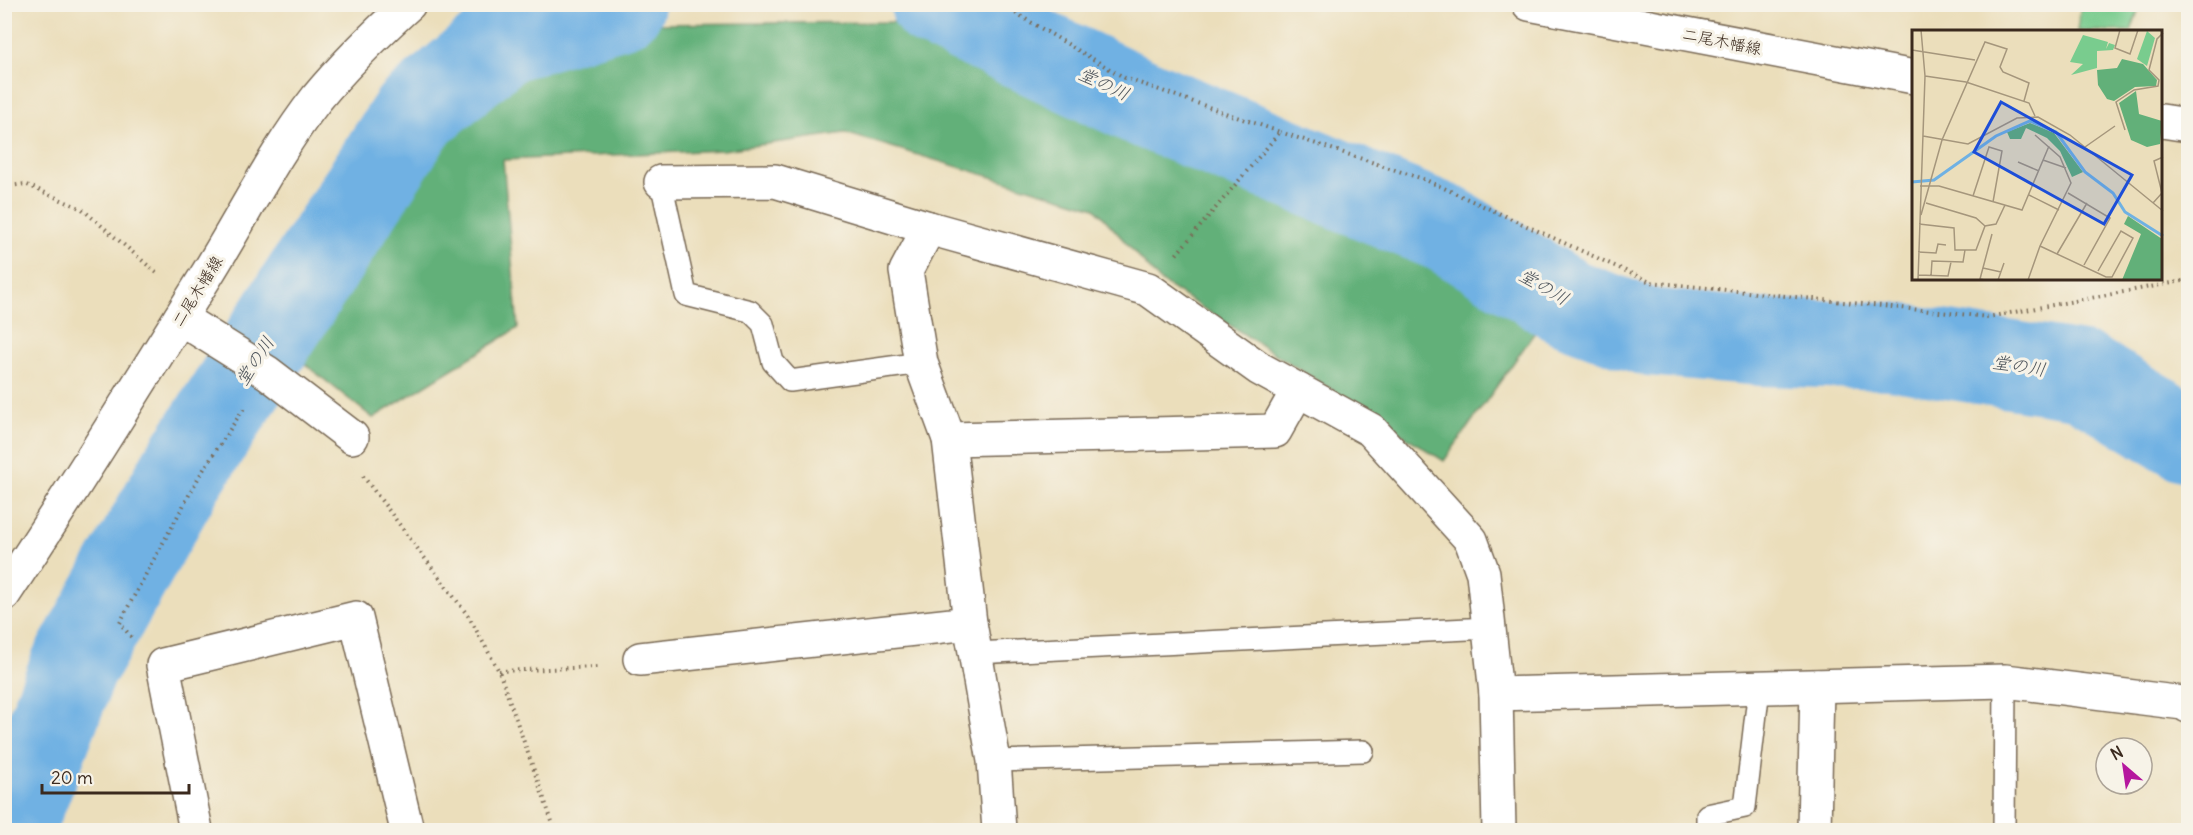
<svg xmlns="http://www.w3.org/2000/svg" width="2193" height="835" font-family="Delius,'Klee One',sans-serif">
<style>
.green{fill:#79cc8e;stroke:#5a7b56;stroke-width:1.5}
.forest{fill:#62b079;stroke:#4e6d4c;stroke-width:1.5}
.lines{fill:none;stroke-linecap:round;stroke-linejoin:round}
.river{stroke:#6fb1e3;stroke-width:88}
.lane-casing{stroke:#796955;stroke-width:24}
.street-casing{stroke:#796955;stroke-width:36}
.secondary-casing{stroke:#796955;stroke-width:36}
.path{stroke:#796955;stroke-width:4;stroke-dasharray:1.5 4.5;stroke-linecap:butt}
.lane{stroke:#fff;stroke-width:21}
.street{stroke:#fff;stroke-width:33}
.secondary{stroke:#fff;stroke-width:33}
.labels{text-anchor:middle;stroke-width:6;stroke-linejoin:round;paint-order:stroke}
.street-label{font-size:16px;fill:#3b2a1e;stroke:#f7f3e8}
.water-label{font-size:18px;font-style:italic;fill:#4b5259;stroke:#f7f3e8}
.inset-river{fill:none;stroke:#6fb1e3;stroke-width:3}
.inset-road{fill:none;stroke:#a5967c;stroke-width:1.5}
.view{fill:#1d4ed8;fill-opacity:0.15;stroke:#1d4ed8;stroke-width:3}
.inset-edge{fill:none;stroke:#3b2a1e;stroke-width:3}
</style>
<rect width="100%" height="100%" fill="#f7f3e8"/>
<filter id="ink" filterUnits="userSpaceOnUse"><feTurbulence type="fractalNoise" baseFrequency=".0167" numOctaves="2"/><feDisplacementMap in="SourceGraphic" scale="12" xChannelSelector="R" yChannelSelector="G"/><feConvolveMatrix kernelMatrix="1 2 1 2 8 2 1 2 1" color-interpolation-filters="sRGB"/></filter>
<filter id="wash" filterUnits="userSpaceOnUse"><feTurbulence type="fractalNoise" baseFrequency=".008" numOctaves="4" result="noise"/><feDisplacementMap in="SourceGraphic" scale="24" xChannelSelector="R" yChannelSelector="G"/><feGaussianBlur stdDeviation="1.35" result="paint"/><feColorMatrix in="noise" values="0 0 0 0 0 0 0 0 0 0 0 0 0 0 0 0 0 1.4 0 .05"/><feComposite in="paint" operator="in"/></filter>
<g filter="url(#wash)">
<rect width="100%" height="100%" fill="#ebdebb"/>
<polygon class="green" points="2081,5 2081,4 2140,5 2131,31 2077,31"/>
<polygon class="forest" points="904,22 1432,244 1545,318 1444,461 1160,281 1095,208 845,133 723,150 503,160 518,328 373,418 286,349 437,129 517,58 631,24"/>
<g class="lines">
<g class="river">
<polyline points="934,4 1148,105 1447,229 1569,303 1648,332 1759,342 1890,346 2082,376 2188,438"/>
<polyline points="8,830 26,791 74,666 181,475 414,115 504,39 621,4"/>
</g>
</g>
</g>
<g filter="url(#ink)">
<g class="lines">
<g class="lane-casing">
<g id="lane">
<polyline points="661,182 686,295 750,311 763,324 773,362 790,381 921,363"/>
<polyline points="976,653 1489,628"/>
<polyline points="994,761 1363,751"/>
<polyline points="1707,830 1707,815 1745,807 1759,688"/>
<polyline points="2004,830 2005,681"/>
</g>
</g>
<g class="street-casing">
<g id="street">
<polyline points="661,182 775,181 929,228 1148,289 1260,369 1371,430 1471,540 1483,573 1496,694 1499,830"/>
<polyline points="929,228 906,271 921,363 949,439 970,623 994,761 999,830"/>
<polyline points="180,318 268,373 352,437"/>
<polyline points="949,439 1275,431 1298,390"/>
<polyline points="640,659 970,623"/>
<polyline points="1496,694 2005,681 2183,703 2188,706"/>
<polyline points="196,830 163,665 356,618 407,830"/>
<polyline points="1814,830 1817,686"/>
</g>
</g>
<g class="secondary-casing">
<g id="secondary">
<polyline points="1529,4 1914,77"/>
<polyline points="2162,121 2188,125"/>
<path d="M 4,594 C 74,489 140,382 206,276 C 243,217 274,153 317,98 C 345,64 376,34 409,4"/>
</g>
</g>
<g class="path">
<polyline points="1000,4 1125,78 1280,132 1175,256"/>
<polyline points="1280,132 1426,180 1650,282 1988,317 2188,280"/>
<polyline points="4,187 25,184 82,209 158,274"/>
<polyline points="363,476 469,617 499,671 555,830"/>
<polyline points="131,637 120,623 128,607 200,475 244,408"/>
<polyline points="499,671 598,667"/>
</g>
<use href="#lane" class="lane"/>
<use href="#street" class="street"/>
<use href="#secondary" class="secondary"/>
</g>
</g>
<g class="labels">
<g class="street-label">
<text transform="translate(1722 41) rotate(11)" y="6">二尾木幡線</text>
<text transform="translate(197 291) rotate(-58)" y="6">二尾木幡線</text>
</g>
<g class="water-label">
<text transform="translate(1104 84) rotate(25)" y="6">堂の川</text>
<text transform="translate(1544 287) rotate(30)" y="6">堂の川</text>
<text transform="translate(255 361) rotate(-57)" y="6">堂の川</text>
<text transform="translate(2019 366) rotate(9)" y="6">堂の川</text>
</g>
</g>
<g transform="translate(1912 30)">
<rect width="250" height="250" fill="#ebdebb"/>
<path d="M 235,1 L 243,8 L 235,36 L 225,29 ZM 171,5 L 196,12 L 194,19 L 197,13 L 203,15 L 201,20 L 185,21 L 185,38 L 159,45 L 171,34 L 158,32 Z" fill="#79cc8e"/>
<path d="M 210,29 L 231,34 L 245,50 L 244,56 L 223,57 L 202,71 L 195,69 L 186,55 L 185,40 L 205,38 ZM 224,61 L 227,84 L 250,91 L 248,114 L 235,117 L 219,110 L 207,73 ZM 118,93 L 142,103 L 171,142 L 160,147 L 148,121 L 135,108 L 114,98 L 109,109 L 98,109 L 95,102 ZM 216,186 L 250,209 L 250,250 L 210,250 L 229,204 L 212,194 Z" fill="#62b079"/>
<path class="inset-river" d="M 0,152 L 22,150 L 84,106 L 118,91 L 144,102 L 173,142 L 201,163 L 213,182 L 251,206"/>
<path class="inset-road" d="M 208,0 L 203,18 L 218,24 L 226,0M 0,20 L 63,30M 13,46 L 54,52 L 117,73 L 123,86M 213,100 L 204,72 L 222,60 L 246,56 L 247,50 L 237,40 L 245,9 L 251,3M 11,106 L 56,114 L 105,88 L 126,87 L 158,105 L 251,181M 173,117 L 203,96M 131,130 L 154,138M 106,132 L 127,141M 8,156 L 27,156 L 110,180 L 137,116M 156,163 L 198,188 L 172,235M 117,165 L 147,180M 61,166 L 77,117 L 90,121 L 81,172M 14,173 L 64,188 L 73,196M 241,173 L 250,163 L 242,131 L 251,127M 9,185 L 30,110 L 73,12 L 95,19 L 88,37 L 91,42 L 117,53 L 112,71M 7,194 L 42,198 L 43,220 L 64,220 L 73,196 L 84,194 L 93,175M 128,216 L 194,247 L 200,247 L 221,208 L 209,201 L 186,241M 6,222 L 24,223 L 26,214 L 34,215M 145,224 L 175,173M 71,238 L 89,242M 6,245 L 36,246 L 39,232M 19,246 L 20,231 L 51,232 L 53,220M 6,250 L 13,46 L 9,0M 73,250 L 68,249 L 80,204M 86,250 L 92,233M 116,250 L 128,216 L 159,153 L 148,127 L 123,105"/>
<path class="view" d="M 89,72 L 220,145 L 192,194 L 62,122 Z"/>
<rect width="250" height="250" class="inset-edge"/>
</g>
<rect width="2193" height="835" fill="none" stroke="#f7f3e8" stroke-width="24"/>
<g transform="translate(2124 766) rotate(331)"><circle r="28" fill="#f7f3e8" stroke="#aca397" stroke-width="1.5"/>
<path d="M0-4.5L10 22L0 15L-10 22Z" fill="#b5179e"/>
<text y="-9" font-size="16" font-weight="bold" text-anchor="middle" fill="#3b2a1e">N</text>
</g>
<path d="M42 784v9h147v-9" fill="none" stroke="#3b2a1e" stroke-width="3"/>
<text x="51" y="784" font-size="18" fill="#3b2a1e" stroke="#f7f3e8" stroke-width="4.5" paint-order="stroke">20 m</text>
</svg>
